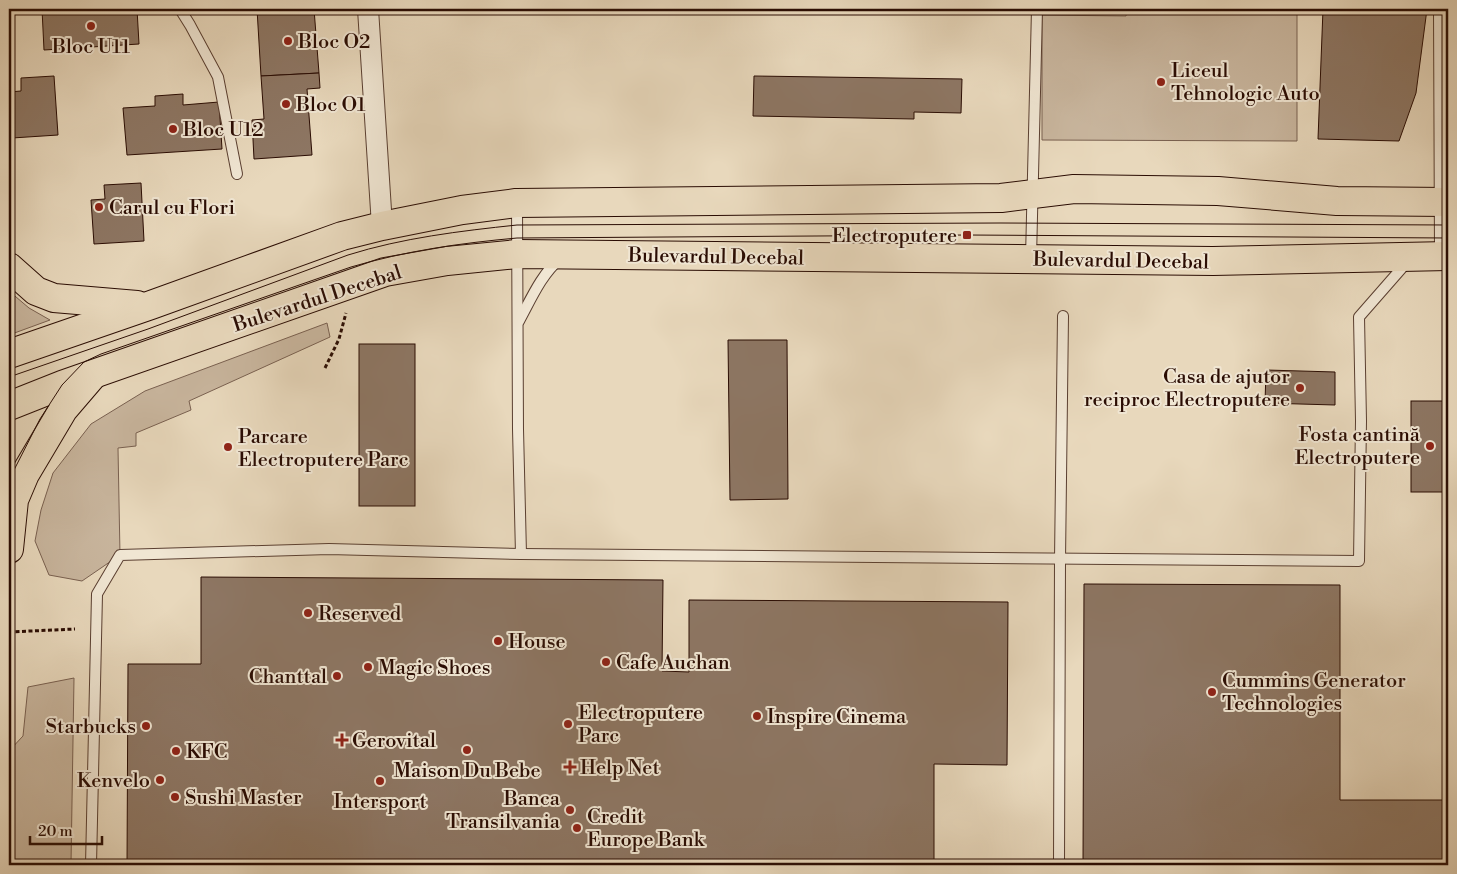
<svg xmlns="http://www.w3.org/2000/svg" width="1457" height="874" font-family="'Libre Bodoni',serif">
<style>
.green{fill:#c8b59d;stroke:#796050}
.building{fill:#8d7663;stroke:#2a0c03}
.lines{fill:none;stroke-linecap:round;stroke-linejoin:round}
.service-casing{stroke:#5a3f31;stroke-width:12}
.minor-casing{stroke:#5a3f31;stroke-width:22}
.primary-casing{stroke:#2a0c03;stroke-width:30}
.path{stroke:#2a0c03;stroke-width:3;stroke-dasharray:4 2.5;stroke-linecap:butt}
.service{stroke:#f0e6d3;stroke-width:10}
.minor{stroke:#f0e6d3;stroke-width:20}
.primary{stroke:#e8d8bc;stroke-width:28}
.tram{stroke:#2a0c03;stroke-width:1}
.poi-dot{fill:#8f2418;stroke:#f0e6d3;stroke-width:2}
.labels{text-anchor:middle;stroke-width:4;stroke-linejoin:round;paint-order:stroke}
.poi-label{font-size:20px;fill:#2a0c03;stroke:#f0e6d3;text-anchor:start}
.street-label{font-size:20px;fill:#2a0c03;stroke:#f0e6d3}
</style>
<rect width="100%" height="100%" fill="#e8d8bc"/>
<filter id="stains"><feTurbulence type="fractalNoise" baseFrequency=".004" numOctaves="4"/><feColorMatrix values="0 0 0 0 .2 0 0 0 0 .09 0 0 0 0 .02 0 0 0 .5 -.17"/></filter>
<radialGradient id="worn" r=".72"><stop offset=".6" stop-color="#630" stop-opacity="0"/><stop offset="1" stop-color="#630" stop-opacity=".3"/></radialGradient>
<g class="green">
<polygon points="1127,9 1297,9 1297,141 1042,140 1042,15 1126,16"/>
<polygon points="9,291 29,308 50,320 9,335"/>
<polygon points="327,323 330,337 189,401 191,410 136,433 136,446 118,448 120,555 82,581 49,575 35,541 41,510 53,473 91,424 145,391"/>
<polygon points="74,678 71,864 67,865 9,865 9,751 23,736 28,687"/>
</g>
<g class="building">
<polygon points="42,9 137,9 139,44 44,50"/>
<polygon points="257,9 314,9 319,73 261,76"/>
<polygon points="1323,9 1427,9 1416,93 1399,141 1318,139"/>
<polygon points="319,73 320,88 307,89 312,155 254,159 252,120 264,119 261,76"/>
<polygon points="54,76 58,135 12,138 9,92 21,91 21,78"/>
<polygon points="754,76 962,79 961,113 914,112 914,119 753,116"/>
<polygon points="183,94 183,105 219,102 222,149 127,155 123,108 155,106 155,96"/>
<polygon points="141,183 144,241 94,244 91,200 105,199 104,185"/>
<polygon points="728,340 787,340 788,499 730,500"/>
<rect x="359" y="344" width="56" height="162"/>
<polygon points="1266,370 1335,372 1335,405 1265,403"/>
<rect x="1411" y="401" width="37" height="91"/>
<polygon points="201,577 663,580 662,671 689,672 689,600 1008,602 1007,765 934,764 934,865 127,865 128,664 201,664"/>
<polygon points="1084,584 1340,585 1340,800 1448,800 1448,865 1083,865"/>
</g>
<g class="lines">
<g class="service-casing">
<g id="service">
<polyline points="180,9 190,25 218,77 237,174"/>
<polyline points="1439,9 1440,255"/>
<polyline points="517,205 518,429 521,554"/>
<polyline points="1031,258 1037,9"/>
<path d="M 519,321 C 530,301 542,273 560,259"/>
<polyline points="91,865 97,594 120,555 329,549 521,554 1359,561 1361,421 1359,317 1408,261"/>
<polyline points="1059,865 1060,560 1063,316"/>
</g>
</g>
<g class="minor-casing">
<polyline id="minor" points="368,9 382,226"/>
</g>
<g class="primary-casing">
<g id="primary">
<polyline points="9,267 36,291 54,298 137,305"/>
<polyline points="9,354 151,305 342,236 382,226 462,210 516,203 1001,198 1074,189 1218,191 1337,201 1448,202"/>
<polyline points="9,406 62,385 385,272 447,261 517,254 1213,261 1448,256"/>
<polyline points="9,549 14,500 25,474 63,410 93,375"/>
</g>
</g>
<g class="path">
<polyline points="325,368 339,339 346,313"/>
<polyline points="9,632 75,629"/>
</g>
<use href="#service" class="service"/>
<use href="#minor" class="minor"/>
<use href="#primary" class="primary"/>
<g class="tram">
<path d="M 9,377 L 148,329 L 348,255 C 402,238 460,231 517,225 L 1000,223 L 1448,225"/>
<path d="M 9,488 L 14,470 L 40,419 L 62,385 L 84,362 L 101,354 L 351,267 C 405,251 461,243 517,238 L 967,235 L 1448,238"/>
</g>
</g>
<g class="poi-dot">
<circle cx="91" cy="26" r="5"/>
<circle cx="288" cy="41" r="5"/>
<circle cx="1161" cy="82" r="5"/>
<circle cx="286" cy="104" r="5"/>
<circle cx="173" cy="129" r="5"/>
<circle cx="99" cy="207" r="5"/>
<rect x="962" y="230" width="10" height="10" rx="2.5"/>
<circle cx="1300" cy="388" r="5"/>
<circle cx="1430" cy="446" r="5"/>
<circle cx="228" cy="447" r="5"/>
<circle cx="308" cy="613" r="5"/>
<circle cx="498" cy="641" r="5"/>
<circle cx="606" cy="662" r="5"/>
<circle cx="368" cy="667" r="5"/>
<circle cx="337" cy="676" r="5"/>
<circle cx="1212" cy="692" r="5"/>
<circle cx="757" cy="716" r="5"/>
<circle cx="568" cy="724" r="5"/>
<circle cx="146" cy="726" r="5"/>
<path d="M339.5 732.5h5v5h5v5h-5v5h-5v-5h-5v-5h5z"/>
<circle cx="467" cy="750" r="5"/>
<circle cx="176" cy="751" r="5"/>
<path d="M567.5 759.5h5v5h5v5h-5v5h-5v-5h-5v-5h5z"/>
<circle cx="160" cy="780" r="5"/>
<circle cx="380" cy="781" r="5"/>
<circle cx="175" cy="797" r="5"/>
<circle cx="570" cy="810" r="5"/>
<circle cx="577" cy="828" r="5"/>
</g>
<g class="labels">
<g class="poi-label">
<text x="298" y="48">Bloc O2</text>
<text x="91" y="53" text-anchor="middle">Bloc U11</text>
<text x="1171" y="77">Liceul<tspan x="1171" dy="23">Tehnologic Auto</tspan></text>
<text x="296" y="111">Bloc O1</text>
<text x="183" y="136">Bloc U12</text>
<text x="109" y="214">Carul cu Flori</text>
<text x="957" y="242" text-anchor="end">Electroputere</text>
<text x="1290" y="383" text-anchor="end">Casa de ajutor<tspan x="1290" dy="23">reciproc Electroputere</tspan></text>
<text x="1420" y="441" text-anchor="end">Fosta cantină<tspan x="1420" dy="23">Electroputere</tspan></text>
<text x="238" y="443">Parcare<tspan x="238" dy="23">Electroputere Parc</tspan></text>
<text x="318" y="620">Reserved</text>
<text x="508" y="648">House</text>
<text x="616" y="669">Cafe Auchan</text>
<text x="378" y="674">Magic Shoes</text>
<text x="327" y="683" text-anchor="end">Chanttal</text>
<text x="1222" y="687">Cummins Generator<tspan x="1222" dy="23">Technologies</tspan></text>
<text x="578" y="719">Electroputere<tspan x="578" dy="23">Parc</tspan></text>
<text x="767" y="723">Inspire Cinema</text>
<text x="136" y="733" text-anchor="end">Starbucks</text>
<text x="352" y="747">Gerovital</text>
<text x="186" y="758">KFC</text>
<text x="580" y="774">Help Net</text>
<text x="467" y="777" text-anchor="middle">Maison Du Bebe</text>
<text x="150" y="787" text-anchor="end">Kenvelo</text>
<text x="185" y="804">Sushi Master</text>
<text x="560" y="805" text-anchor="end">Banca<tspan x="560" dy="23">Transilvania</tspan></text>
<text x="380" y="808" text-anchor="middle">Intersport</text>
<text x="587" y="823">Credit<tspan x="587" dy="23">Europe Bank</tspan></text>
</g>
<g class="street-label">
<text transform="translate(716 256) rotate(1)" y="7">Bulevardul Decebal</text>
<text transform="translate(1121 260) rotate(1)" y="7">Bulevardul Decebal</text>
<text transform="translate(317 298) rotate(-18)" y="7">Bulevardul Decebal</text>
</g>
</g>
<rect width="1457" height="874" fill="none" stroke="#e8d8bc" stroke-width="30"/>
<rect x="10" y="10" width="1437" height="854" fill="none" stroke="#2a0c03" stroke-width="2.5"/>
<rect x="15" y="15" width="1427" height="844" fill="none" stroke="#2a0c03"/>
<path d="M30 836v8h72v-8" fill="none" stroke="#2a0c03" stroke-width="2.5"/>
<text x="38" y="836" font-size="15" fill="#2a0c03" stroke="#f0e6d3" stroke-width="4" paint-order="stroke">20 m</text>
<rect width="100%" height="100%" filter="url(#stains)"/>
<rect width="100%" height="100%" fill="url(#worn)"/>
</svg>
